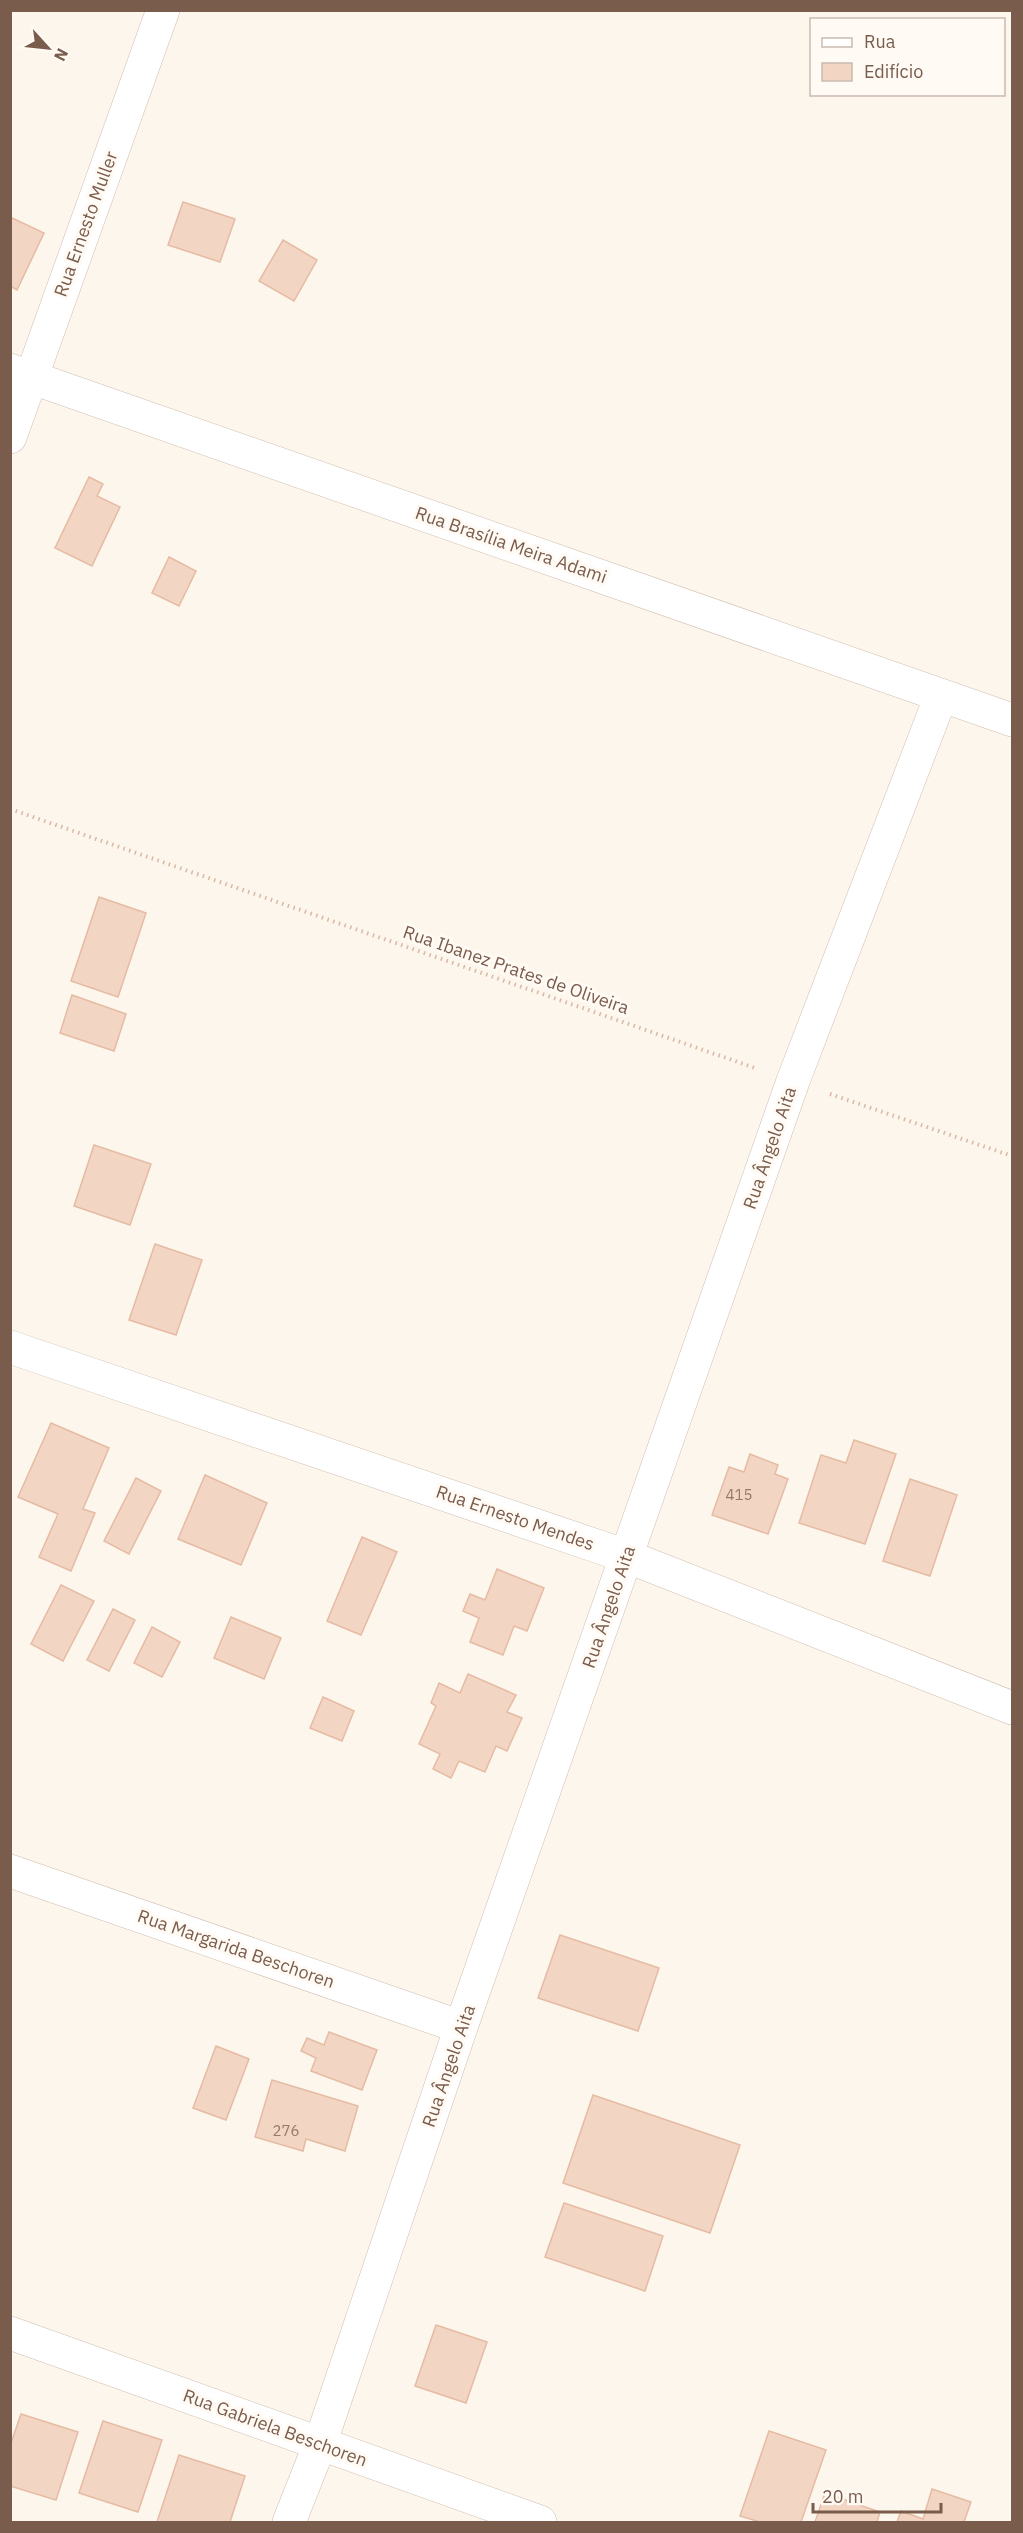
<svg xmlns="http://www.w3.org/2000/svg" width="1023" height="2533" font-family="'IBM Plex Sans',sans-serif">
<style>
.building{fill:#f3d5c3;stroke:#e6bba3;stroke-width:1.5}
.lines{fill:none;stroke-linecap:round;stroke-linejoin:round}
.minor-casing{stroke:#d1beb0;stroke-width:34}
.path{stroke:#d9b8a5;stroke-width:4;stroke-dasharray:1.5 4.5;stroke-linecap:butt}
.minor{stroke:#fff;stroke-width:33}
.labels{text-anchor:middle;stroke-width:6;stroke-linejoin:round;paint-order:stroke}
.number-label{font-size:15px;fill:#987a6a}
.street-label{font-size:18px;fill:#7a5c4d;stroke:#fffaf3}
</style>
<rect width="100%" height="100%" fill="#fdf6ec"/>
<g class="building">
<polygon points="183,202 235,219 220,262 168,245"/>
<polygon points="10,217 44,233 17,290 10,286"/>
<polygon points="283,240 317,260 294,301 259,281"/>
<polygon points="89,477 103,484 97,496 120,507 92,566 55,548"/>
<polygon points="169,557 196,571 179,606 152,593"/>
<polygon points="99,897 146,913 118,997 71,981"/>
<polygon points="72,995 126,1014 114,1051 60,1033"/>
<polygon points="94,1145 151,1164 130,1225 74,1206"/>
<polygon points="155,1244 202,1260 176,1335 129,1320"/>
<polygon points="51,1423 109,1448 83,1509 95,1513 71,1571 39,1557 58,1514 18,1497"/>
<polygon points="854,1440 896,1454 865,1544 799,1523 821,1455 846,1463"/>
<polygon points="750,1454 778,1465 775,1474 788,1479 768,1534 712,1515 729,1467 744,1472"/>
<polygon points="205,1475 267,1503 241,1565 178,1539"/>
<polygon points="136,1478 161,1491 129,1554 104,1541"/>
<polygon points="910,1479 957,1495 930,1576 883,1561"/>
<polygon points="362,1537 397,1552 361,1635 327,1621"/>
<polygon points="497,1569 544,1588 527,1631 514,1626 503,1655 470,1642 479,1618 463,1611 470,1594 485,1600"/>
<polygon points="61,1585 94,1601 63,1661 31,1644"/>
<polygon points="113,1609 135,1620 109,1671 87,1660"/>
<polygon points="231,1617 281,1638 264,1679 214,1658"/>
<polygon points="152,1627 180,1642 162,1677 134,1663"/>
<polygon points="468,1674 516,1695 507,1712 522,1718 507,1751 496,1746 485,1772 459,1761 451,1778 433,1769 440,1754 419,1744 436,1706 431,1703 439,1683 460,1693"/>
<polygon points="323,1697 354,1711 342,1741 310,1728"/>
<polygon points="560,1935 659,1968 638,2031 538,1998"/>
<polygon points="329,2032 377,2050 362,2090 311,2071 316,2058 301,2051 307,2038 324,2045"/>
<polygon points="216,2046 249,2059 226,2120 193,2108"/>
<polygon points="272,2080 358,2106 345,2151 306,2139 303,2151 255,2137"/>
<polygon points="593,2095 740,2145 710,2233 563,2183"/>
<polygon points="564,2203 663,2236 645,2291 545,2257"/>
<polygon points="436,2325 487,2342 466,2403 415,2386"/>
<polygon points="21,2414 78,2432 56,2500 10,2486 10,2446"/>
<polygon points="103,2421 162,2440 138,2512 79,2493"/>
<polygon points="769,2431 826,2450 801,2522 760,2522 740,2516"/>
<polygon points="179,2455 245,2476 230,2522 157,2522"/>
<polygon points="932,2489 971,2502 964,2522 897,2522 901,2511 923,2519"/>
<polygon points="825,2493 880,2512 877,2522 815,2522"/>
</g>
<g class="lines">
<g class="minor-casing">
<g id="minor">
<polyline points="10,370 1012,720"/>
<polyline points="10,437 163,10"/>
<polyline points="10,1347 626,1556 1012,1708"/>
<polyline points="10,1871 461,2027"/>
<polyline points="10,2333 540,2522"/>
<polyline points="289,2522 320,2444 461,2027 793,1081 941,696"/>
</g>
</g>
<g class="path">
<polyline points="10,809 758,1069"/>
<polyline points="830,1094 1012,1156"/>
</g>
<use href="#minor" class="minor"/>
</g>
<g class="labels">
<g class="number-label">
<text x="739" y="1500">415</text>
<text x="286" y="2136">276</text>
</g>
<g class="street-label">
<text transform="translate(86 224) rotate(-70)" y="6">Rua Ernesto Muller</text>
<text transform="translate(511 545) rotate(19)" y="6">Rua Brasília Meira Adami</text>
<text transform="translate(516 970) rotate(19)" y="6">Rua Ibanez Prates de Oliveira</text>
<text transform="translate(770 1148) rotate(-71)" y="6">Rua Ângelo Aita</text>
<text transform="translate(515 1518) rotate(19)" y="6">Rua Ernesto Mendes</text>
<text transform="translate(609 1607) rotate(-71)" y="6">Rua Ângelo Aita</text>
<text transform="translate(236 1949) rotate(19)" y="6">Rua Margarida Beschoren</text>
<text transform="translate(449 2066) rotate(-71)" y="6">Rua Ângelo Aita</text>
<text transform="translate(275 2428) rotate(20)" y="6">Rua Gabriela Beschoren</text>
</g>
</g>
<rect width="1023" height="2533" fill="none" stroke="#7a5c4d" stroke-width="24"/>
<rect x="810" y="18" width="195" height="78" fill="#fffaf3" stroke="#cabbb1" stroke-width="1.5"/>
<rect x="822" y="38" width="30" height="9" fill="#ffffff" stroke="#cabbb1" stroke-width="1.5"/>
<text x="864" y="48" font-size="18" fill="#7a5c4d">Rua</text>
<rect x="822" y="63" width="30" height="18" fill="#f3d5c3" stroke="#cabbb1" stroke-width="1.5"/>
<text x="864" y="78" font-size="18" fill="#7a5c4d">Edifício</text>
<g transform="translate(48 48) rotate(117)" stroke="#fffaf3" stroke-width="4.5" paint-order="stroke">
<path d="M0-4.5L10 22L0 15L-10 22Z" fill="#7a5c4d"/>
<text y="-9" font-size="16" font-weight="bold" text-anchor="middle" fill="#7a5c4d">N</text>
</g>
<path d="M813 2503v9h128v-9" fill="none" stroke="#7a5c4d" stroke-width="3"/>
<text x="822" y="2503" font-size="18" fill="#7a5c4d" stroke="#fffaf3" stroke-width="4.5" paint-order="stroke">20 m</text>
</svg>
